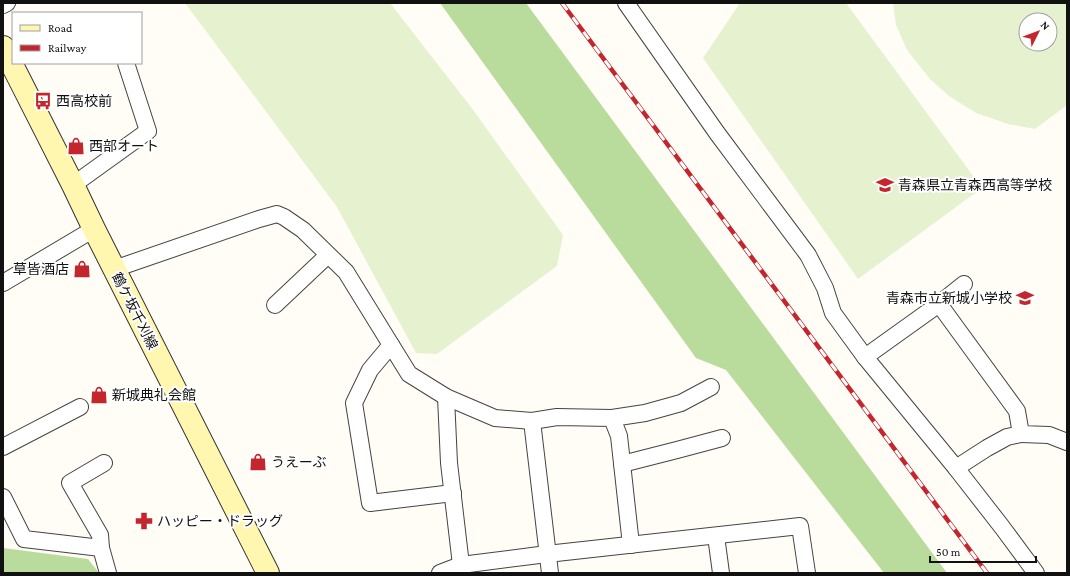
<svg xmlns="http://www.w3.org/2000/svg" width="1070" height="576" font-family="'Crimson Pro','Noto Sans JP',serif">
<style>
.forest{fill:#b9dc9c}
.pitch{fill:#e6f2cf;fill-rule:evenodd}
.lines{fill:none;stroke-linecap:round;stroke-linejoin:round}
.minor-casing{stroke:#444;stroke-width:18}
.secondary-casing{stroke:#333;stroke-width:24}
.minor{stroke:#fff;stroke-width:16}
.secondary{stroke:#fff6b0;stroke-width:22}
.rail-casing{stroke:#c4262e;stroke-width:4.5}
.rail{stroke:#fff;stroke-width:3;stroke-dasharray:9;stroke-linecap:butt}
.labels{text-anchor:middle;stroke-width:4;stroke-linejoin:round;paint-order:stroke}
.poi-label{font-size:14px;fill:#111;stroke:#fff;text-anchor:start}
.street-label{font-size:14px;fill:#111;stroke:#fff}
</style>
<rect width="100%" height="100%" fill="#fffdf5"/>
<g class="forest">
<polygon points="440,3 526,3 947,573 884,573 726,370 696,358"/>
<polygon points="3,548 88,559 99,573 3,573"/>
</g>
<g class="pitch">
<polygon points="185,3 390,3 474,111 563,235 557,266 437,354 416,353 337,207"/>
<polygon points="740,3 846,3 982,188 858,279 703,58"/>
<path d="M 893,3 L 1067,3 L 1067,105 L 1035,129 L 1008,124 L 976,113 L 949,96 L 930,79 L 907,50 L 896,25 ZM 1026,20 L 1050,20 L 1050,44 L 1026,44 Z"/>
</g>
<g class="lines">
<g class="minor-casing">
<g id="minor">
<polyline points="626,3 717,133 808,255 825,288 833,313 865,357 956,468 1002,527 1036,573"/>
<polyline points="3,5 7,3"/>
<polyline points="73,185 148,131 126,63"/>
<polyline points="114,269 259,219 277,214 284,217 303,230 346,272 409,374 446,397 495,418 532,421 557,417 612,418 619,436 631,545"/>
<polyline points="3,283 94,229"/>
<polyline points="939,304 964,284"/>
<polyline points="275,305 328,255"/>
<polyline points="391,345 370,370 354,403 370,503 453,493"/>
<polyline points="865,357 939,304 1017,411 1021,434 1049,435 1067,442"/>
<polyline points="446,397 449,463 461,565"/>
<polyline points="612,418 645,413 681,403 711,387"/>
<polyline points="532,421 550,573"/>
<polyline points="3,447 80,407"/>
<polyline points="104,463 70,483 100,535 101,548 108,573"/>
<polyline points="622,464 677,450 722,438"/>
<polyline points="956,468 987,448 1007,437 1021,434"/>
<polyline points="3,497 24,539 101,548"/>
<polyline points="716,536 721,573"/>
<polyline points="440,573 461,565 547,554 800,526 807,573"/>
</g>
</g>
<g class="secondary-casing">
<polyline id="secondary" points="3,47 73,185 94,229 268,573"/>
</g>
<use href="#minor" class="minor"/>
<use href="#secondary" class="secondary"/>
<g class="rail-casing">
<polyline id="rail" points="562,3 987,573"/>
</g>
<use href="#rail" class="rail"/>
</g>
<defs>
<g id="bus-bare" transform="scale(1.38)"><path d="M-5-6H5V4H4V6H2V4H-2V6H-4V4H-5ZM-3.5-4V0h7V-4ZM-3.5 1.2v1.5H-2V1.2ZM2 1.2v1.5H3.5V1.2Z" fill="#c4262e" stroke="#fff" stroke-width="2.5" paint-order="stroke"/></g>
<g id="shop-bare" transform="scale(1.38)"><path d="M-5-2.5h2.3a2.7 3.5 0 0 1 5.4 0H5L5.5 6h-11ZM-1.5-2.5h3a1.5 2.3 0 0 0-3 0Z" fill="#c4262e" stroke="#fff" stroke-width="2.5" paint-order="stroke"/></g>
<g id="school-bare" transform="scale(1.38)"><path d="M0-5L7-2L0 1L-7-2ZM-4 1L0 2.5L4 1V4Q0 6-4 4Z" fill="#c4262e" stroke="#fff" stroke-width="2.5" paint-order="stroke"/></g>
<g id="pharmacy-bare" transform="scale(1.38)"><path d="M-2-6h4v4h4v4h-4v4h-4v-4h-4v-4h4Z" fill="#c4262e" stroke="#fff" stroke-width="2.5" paint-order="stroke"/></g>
</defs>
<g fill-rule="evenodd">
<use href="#bus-bare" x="43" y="101"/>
<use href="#shop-bare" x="76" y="146"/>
<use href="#school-bare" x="885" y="185"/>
<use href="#shop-bare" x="82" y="269"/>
<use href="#school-bare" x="1025" y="298"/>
<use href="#shop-bare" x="99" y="395"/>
<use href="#shop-bare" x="258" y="462"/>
<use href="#pharmacy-bare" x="144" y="521"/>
</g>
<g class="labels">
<g class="poi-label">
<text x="56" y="106">西高校前</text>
<text x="89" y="151">西部オート</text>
<text x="898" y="190">青森県立青森西高等学校</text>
<text x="69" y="274" text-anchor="end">草皆酒店</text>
<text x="1012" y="303" text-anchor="end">青森市立新城小学校</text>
<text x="112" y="400">新城典礼会館</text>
<text x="271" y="467">うえーぶ</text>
<text x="157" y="526">ハッピー・ドラッグ</text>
</g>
<g class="street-label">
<text transform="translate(135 311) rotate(63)" y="5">鶴ケ坂千刈線</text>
</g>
</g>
<rect width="1070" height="576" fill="none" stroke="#111111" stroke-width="8"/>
<rect x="12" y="12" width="130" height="52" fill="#ffffff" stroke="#a0a0a0"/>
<rect x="20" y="25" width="20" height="6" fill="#fff6b0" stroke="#a0a0a0"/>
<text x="48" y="32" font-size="12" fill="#111111">Road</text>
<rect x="20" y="45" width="20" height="6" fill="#c4262e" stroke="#a0a0a0"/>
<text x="48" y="52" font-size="12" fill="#111111">Railway</text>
<g transform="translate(1038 32) rotate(48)"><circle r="19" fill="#ffffff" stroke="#a0a0a0"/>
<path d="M0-3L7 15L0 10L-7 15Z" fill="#c4262e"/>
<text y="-6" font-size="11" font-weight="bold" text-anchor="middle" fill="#111111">N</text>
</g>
<path d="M930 556v6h106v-6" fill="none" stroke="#111111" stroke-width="2"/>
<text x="936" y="556" font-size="12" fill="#111111" stroke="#ffffff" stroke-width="3" paint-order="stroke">50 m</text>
</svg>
